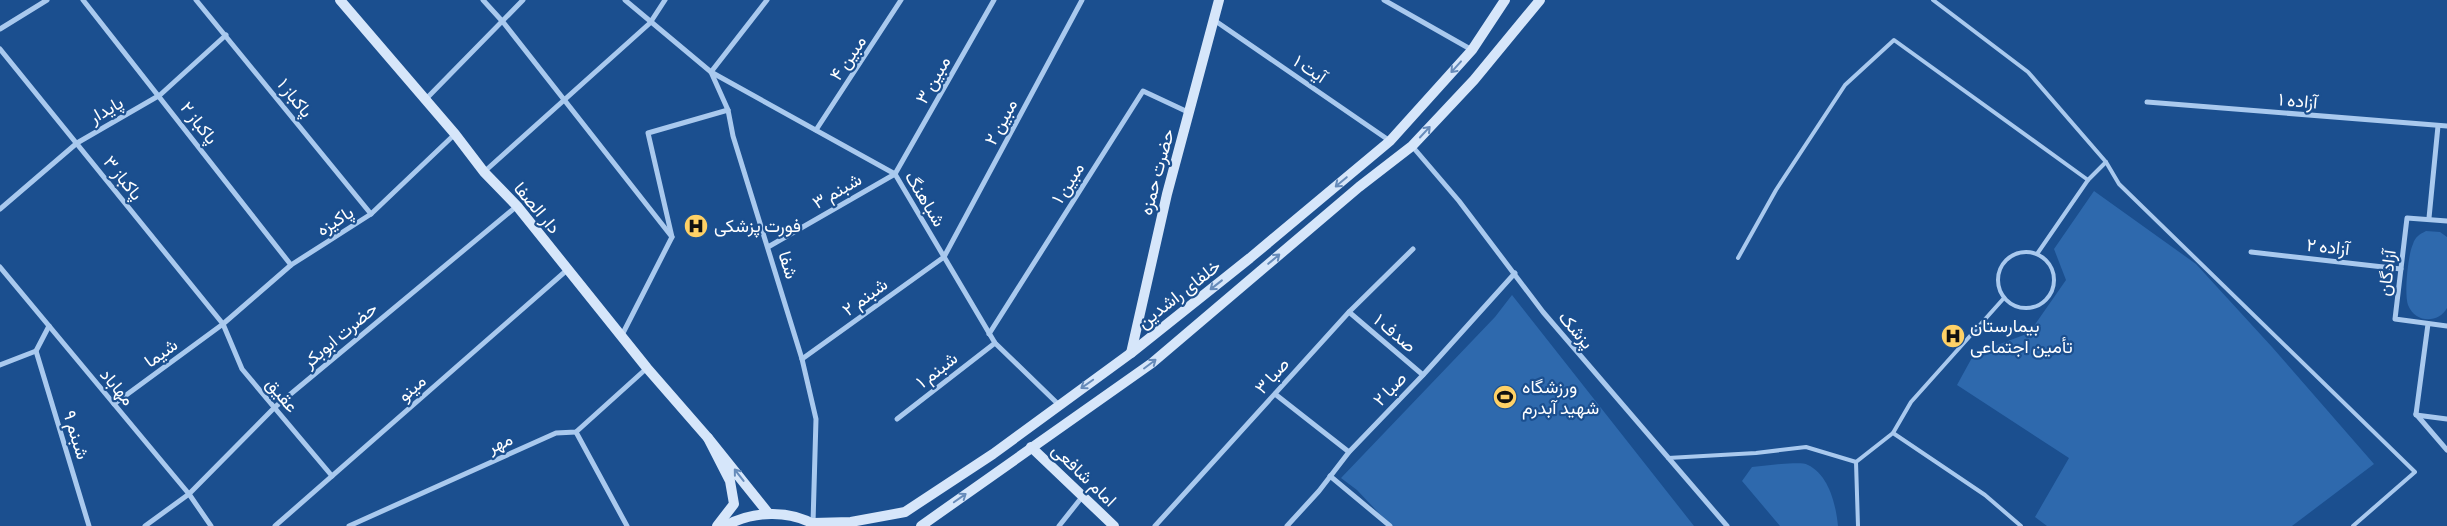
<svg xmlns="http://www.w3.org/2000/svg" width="2447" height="526" font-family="Commissioner,Vazirmatn,sans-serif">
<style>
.green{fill:#2e69ad}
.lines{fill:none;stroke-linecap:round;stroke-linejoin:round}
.lane{stroke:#a9c9ee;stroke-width:4}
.street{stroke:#a9c9ee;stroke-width:5}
.secondary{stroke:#d6e6fa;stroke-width:10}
.oneway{stroke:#668bba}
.labels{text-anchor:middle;stroke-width:4.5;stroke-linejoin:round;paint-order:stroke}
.street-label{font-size:18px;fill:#fff;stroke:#1b4f8f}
.poi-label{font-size:18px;fill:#fff;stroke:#1b4f8f;text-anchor:start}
</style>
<rect width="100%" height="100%" fill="#1b4f8f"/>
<g class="green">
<polygon points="2094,191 2196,264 2272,347 2374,464 2292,526 2047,526 2035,517 2069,458 1957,385 1974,354 2029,333 2066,280 2054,249"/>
<path d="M 2426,231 L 2440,232 L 2447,237 L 2447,308 C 2438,324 2415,323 2408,305 C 2404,294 2408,254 2413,244 C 2415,237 2420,234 2426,231 Z"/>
<polygon points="1512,295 1694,526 1391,526 1357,490 1341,478 1495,317"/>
<path d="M 1781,464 C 1789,464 1802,462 1808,465 C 1829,475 1836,505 1838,526 L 1780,526 L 1742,481 L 1752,467 Z"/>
</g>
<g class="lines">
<g class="lane">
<polyline points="1933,0 2028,72 2106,162 2119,184 2415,472 2353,526"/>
<circle cx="2026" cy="280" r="28"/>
<polyline points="2037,254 2088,180 2106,162"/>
<polyline points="1738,258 1776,190 1845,85 1894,40 2088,180"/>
<polyline points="1893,433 1911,402 2004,298"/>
<polyline points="1668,458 1756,453 1806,447 1856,462 1858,526"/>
<polyline points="1856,462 1893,433 1985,495 2021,526"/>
</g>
<g class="street">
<polyline points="83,0 291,265"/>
<polyline points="196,0 371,214"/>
<polyline points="483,0 503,22 672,237"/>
<polyline points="625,0 711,72 728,110 733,136 802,359 816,419 813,523"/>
<polyline points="767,0 711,72 895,174 995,343 1058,404"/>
<polyline points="1384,0 1472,50"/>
<polyline points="1214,20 1390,141"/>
<polyline points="0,29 47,0"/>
<polyline points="0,49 223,324 242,369 332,476"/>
<polyline points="425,100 523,0"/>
<polyline points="2147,102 2447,126"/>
<polyline points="816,130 901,0"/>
<polyline points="1412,146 1459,201 1543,312 1727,526"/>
<polyline points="484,172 650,23 665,0"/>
<polyline points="0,209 77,143 160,95 226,35"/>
<polyline points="2429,218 2438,126"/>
<polyline points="2447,221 2407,218 2395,319 2447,326"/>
<polyline points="768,247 895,174 994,0"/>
<polyline points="2251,252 2401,269"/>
<polyline points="0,267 189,494 211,526"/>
<polyline points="1349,312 1423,375"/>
<polyline points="989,334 1143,91 1190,113"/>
<polyline points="622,335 672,237 648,133 728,110"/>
<polyline points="36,351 89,526"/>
<polyline points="802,359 944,257 1082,0"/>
<polyline points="0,365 36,351 49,326"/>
<polyline points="1275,394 1349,452"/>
<polyline points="114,404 223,324 291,265 371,214 455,134"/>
<polyline points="2416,414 2428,324"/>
<polyline points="2416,414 2447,450"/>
<polyline points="2416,415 2447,419"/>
<polyline points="897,419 995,343"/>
<polyline points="576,432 627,526"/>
<polyline points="1330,476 1390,526"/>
<polyline points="145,526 189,494 275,407 517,206"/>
<polyline points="275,526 567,270"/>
<polyline points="349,526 556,433 576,432 647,368"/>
<polyline points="1059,526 1082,497"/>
<polyline points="1155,526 1349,312 1413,249"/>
<polyline points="1287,526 1319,491 1349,452 1423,375 1515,273"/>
</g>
<g class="secondary">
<polyline points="340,0 455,134 484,172 517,206 647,368 708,438"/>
<polyline points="1131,353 1167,194 1219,0"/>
<polyline points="1031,447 1114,526"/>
<polyline points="813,523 851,522 905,512 993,454 1131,353 1250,258 1390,141 1472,50 1505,0"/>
<polyline points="717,526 734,504 730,481 708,438 769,514"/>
<path d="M 725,526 C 753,511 789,509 817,526"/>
<polyline points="921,526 1152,363 1359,187 1412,146 1474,80 1540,0"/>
</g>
</g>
<defs><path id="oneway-shaft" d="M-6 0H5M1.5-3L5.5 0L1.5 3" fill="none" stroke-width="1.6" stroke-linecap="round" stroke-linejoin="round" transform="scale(1.25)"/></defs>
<g class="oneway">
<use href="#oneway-shaft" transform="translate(1456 67) rotate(132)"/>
<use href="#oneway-shaft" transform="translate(1425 132) rotate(-47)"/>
<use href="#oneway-shaft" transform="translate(1341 182) rotate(140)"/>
<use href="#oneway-shaft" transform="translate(1274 259) rotate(-40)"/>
<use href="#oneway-shaft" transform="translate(1216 285) rotate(142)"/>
<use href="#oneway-shaft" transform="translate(1150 364) rotate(-37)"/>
<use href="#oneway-shaft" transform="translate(1087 384) rotate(145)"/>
<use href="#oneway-shaft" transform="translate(739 475) rotate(-128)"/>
<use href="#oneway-shaft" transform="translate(960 498) rotate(-35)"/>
</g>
<defs>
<g id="hospital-disc" transform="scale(1.25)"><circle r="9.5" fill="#ffd166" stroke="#1b4f8f"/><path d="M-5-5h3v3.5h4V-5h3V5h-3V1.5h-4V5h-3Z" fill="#111"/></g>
<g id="stadium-disc" transform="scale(1.25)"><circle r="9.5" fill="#ffd166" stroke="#1b4f8f"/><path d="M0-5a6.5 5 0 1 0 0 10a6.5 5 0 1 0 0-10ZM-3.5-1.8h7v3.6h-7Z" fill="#111"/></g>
</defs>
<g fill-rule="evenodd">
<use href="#hospital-disc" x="696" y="226"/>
<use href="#hospital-disc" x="1953" y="336"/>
<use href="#stadium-disc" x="1505" y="397"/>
</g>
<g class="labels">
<g class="street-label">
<text transform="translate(848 58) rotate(-56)" y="6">مبین ۴</text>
<text transform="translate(1310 69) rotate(34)" y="6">آیت ۱</text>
<text transform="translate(933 80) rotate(-60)" y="6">مبین ۳</text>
<text transform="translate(295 98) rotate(51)" y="6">پاکباز ۱</text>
<text transform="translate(2298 101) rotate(5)" y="6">آزاده ۱</text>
<text transform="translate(106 110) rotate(-30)" y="6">پایدار</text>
<text transform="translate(1001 122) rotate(-62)" y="6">مبین ۲</text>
<text transform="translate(199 123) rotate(52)" y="6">پاکباز ۲</text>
<text transform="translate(1157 172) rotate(-75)" y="6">حضرت حمزه</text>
<text transform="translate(123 178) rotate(51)" y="6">پاکباز ۳</text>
<text transform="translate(1068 183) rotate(-58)" y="6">مبین ۱</text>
<text transform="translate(837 191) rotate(-30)" y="6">شبنم ۳</text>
<text transform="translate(925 199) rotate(59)" y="6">شباهنگ</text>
<text transform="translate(537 208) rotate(50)" y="6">دار الصفا</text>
<text transform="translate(335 221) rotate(-32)" y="6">پاکیزه</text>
<text transform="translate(2328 247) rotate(6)" y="6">آزاده ۲</text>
<text transform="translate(788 265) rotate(73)" y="6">شفا</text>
<text transform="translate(2387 273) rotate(-83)" y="6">آزادگان</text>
<text transform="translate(1179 294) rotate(-38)" y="6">خلفای راشدین</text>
<text transform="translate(865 297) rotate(-36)" y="6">شبنم ۲</text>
<text transform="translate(1576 330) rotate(50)" y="6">پزشک</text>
<text transform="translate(1395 333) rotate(40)" y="6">صدف ۱</text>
<text transform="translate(340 335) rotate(-40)" y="6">حضرت ابوبکر</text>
<text transform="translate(161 353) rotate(-36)" y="6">شیما</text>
<text transform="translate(937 370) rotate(-38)" y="6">شبنم ۱</text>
<text transform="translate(1272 376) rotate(-48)" y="6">صبا ۳</text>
<text transform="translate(117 387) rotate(50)" y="6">مهاباد</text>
<text transform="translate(412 388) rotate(-41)" y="6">مینو</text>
<text transform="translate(1390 389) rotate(-46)" y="6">صبا ۲</text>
<text transform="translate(282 395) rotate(50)" y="6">عقیق</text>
<text transform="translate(76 435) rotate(73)" y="6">شبنم ۹</text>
<text transform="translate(500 443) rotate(-24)" y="6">مهر</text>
<text transform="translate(1084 475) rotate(44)" y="6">امام شافعی</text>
</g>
<g class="poi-label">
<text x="714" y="232">فورت پزشکی</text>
<text x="1970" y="332">بیمارستان<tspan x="1970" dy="21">تأمین اجتماعی</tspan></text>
<text x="1522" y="393">ورزشگاه<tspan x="1522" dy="21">شهید آبدرم</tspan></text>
</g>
</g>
</svg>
